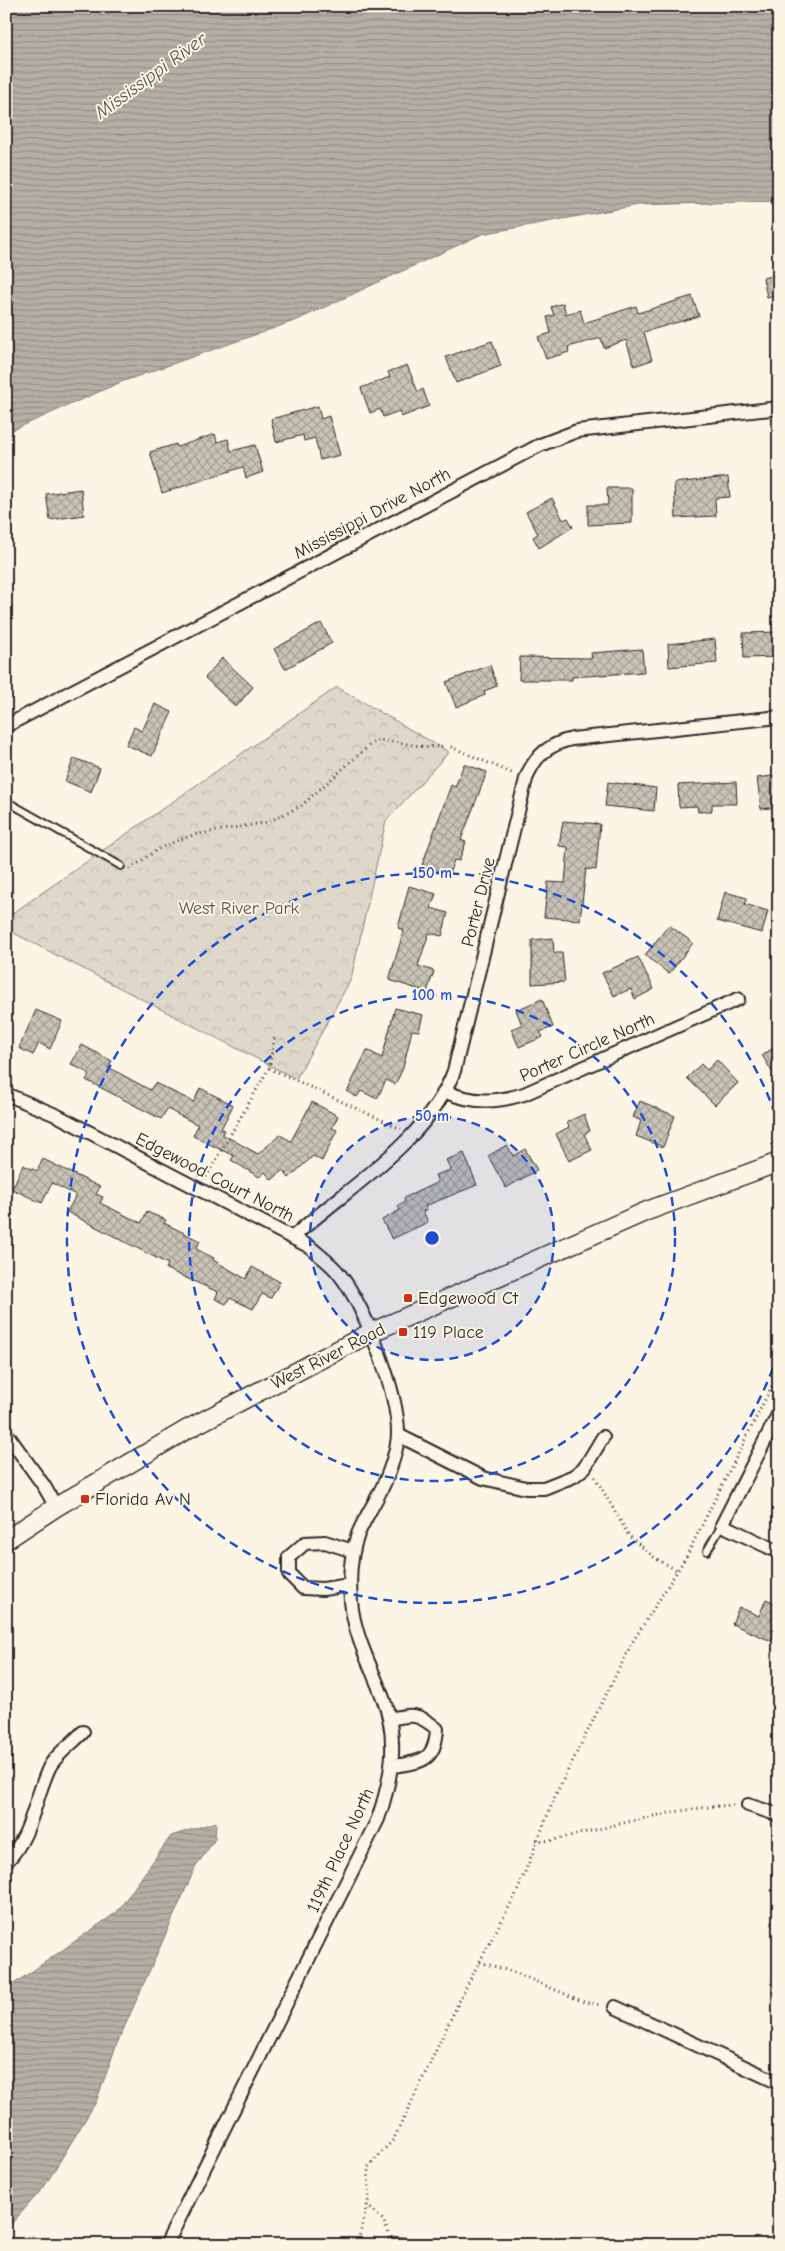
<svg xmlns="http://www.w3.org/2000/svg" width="785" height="2251" font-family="'Comic Neue',sans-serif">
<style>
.park{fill:url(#park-crowns);stroke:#84827a}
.water{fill:url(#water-rules);stroke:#7d7b74}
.building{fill:url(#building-cross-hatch);stroke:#2b2b2b}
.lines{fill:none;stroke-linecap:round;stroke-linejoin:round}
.lane-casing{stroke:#2b2b2b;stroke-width:10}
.street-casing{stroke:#2b2b2b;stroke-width:16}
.secondary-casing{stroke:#2b2b2b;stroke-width:21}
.path{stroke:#2b2b2b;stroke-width:3;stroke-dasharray:1 4;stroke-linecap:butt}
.lane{stroke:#fcf5e5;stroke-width:6}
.street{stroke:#fcf5e5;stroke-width:12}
.secondary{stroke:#fcf5e5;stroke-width:18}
.ring{fill:none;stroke:#1d4ed8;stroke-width:2.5;stroke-dasharray:9 6}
.poi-dot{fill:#c8321e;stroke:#fcf5e5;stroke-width:2}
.labels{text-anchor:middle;stroke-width:4;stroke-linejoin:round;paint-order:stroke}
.street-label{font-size:18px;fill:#2b2b2b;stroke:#fcf5e5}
.park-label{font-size:18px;fill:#585653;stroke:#fcf5e5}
.poi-label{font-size:18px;fill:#2b2b2b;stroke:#fcf5e5;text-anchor:start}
.water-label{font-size:19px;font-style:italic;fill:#545350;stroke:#fcf5e5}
.centre{fill:#1d4ed8;stroke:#fcf5e5;stroke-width:2.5}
.ring-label{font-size:15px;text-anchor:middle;font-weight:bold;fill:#1d4ed8;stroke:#fcf5e5;stroke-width:4;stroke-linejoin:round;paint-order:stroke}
</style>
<defs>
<pattern id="park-crowns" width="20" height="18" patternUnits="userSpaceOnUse" patternTransform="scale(1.25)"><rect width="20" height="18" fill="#ded8ca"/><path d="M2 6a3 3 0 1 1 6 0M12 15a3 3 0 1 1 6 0" fill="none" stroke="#bfbaae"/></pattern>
<pattern id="water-rules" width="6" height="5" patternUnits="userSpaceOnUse" patternTransform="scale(1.25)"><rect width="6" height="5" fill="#b4b0a5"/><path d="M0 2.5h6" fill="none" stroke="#938f87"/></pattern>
<pattern id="building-cross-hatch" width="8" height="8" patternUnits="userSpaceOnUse" patternTransform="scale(1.25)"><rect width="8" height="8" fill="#c8c3b7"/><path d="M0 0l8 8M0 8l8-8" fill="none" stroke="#a39f95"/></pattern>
</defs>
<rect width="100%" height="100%" fill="#fcf5e5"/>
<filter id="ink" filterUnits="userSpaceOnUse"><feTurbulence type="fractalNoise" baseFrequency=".02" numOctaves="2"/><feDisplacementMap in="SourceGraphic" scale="10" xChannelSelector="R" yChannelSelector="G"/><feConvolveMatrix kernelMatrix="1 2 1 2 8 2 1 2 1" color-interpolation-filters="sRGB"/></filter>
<g filter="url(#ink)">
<polygon class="park" points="337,687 449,752 386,821 351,979 296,1079 6,929 6,918"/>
<g class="water">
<polygon points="6,6 779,6 779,201 638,205 482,234 297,320 121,382 6,433"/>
<polygon points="216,1822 215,1839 195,1868 116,2046 96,2102 44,2187 6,2230 8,1988 117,1912 171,1836"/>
</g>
<g class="building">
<polygon points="779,274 779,294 767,297 763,278"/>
<polygon points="692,296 699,316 644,332 652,360 634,366 626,340 604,348 601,338 568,347 569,352 546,359 538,337 551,333 547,317 554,315 551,307 563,303 566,314 580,310 584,323 636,306 638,313"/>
<polygon points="492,341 501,366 456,383 446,357"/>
<polygon points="407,365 418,392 423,389 429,406 401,417 399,411 383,417 380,409 370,413 361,388 390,377 388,372"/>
<polygon points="318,406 321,419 329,416 340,455 320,460 315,438 304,441 303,435 276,442 271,419"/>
<polygon points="215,434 217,442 228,439 231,451 255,445 263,472 246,478 243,467 162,493 150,452 176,444 177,447"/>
<polygon points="728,477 730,497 715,498 716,516 676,518 674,483"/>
<polygon points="607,488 632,488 632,523 588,525 588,505 608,505"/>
<polygon points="81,489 84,515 50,520 46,494"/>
<polygon points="552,498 563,520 568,518 573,527 539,548 533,537 538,534 526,512"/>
<polygon points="321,623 332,643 285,669 274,649"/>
<polygon points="779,632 779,657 744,658 743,633"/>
<polygon points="715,639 717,663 669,667 668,644"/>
<polygon points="642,649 644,672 572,677 572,680 519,680 520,657 592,658 591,653"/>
<polygon points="222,658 253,687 236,707 205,678"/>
<polygon points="490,665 497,686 484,691 485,695 456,707 446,682"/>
<polygon points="155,704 172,712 152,756 126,745 134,727 142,731"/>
<polygon points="74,758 100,768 91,792 65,781"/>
<polygon points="464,764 487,772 461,840 466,842 459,861 454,860 449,874 422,865 451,785 455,787"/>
<polygon points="779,775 779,807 761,809 757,778"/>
<polygon points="608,782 656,788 654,811 605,806"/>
<polygon points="736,782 737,804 712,804 712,811 698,812 697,806 679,807 678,785"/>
<polygon points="563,821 600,824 596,870 586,869 580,920 544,917 548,882 565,883 568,847 559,846"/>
<polygon points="409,886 436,894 431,908 448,913 442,936 429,933 418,966 434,971 427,992 389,980 404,930 398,928"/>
<polygon points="725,892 747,898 745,904 768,911 762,933 717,921"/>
<polygon points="669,925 693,943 669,974 645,955"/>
<polygon points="553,938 554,953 562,953 565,982 532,984 532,940"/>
<polygon points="638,957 654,989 635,999 631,989 614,996 602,973"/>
<polygon points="542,999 553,1027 540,1032 543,1037 519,1047 511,1029 522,1025 516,1010"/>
<polygon points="395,1008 423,1015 419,1031 412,1030 403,1068 395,1085 386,1080 377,1099 361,1091 357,1097 347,1092 367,1050 382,1058"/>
<polygon points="36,1010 62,1021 50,1049 39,1043 33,1055 19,1048"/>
<polygon points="82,1045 112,1061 108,1067 150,1090 155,1083 194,1102 200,1088 233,1105 221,1129 224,1130 222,1134 258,1154 280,1135 291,1141 312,1102 338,1116 332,1128 337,1130 322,1161 313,1156 289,1178 283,1170 272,1180 265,1172 259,1177 231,1160 234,1156 193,1136 198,1125 167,1109 161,1119 86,1080 90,1074 71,1064"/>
<polygon points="779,1045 779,1083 762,1055"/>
<polygon points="717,1060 738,1083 715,1105 687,1078 701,1064 707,1070"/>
<polygon points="640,1101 675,1116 663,1147 636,1136 641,1121 633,1117"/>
<polygon points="584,1114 590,1131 584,1134 592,1150 569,1161 556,1134 569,1127 567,1122"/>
<polygon points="507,1145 513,1156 525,1149 537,1170 506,1188 488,1156"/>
<polygon points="464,1153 477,1185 425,1206 427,1210 423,1211 428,1222 392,1239 382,1220 400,1210 398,1206 405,1202 404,1198 438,1182 435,1175 451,1170 446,1160"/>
<polygon points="43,1159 100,1187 96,1194 103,1197 100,1203 141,1223 147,1212 166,1220 164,1223 200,1241 196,1249 214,1258 213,1260 246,1279 252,1267 280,1282 271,1298 262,1294 253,1309 230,1298 226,1304 215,1299 218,1292 166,1269 168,1264 67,1212 76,1195 52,1183 42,1203 12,1189 23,1165 37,1171"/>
<polygon points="766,1599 779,1605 779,1623 771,1641 732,1624 739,1607 759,1616"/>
</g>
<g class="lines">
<g class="lane-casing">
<g id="lane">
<polyline points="6,801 121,866"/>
<polyline points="707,1551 722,1525"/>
</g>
</g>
<g class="street-casing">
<g id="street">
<polyline points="6,726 540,445 577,431 779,408"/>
<path d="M 446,1092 C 473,1103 496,1103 524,1094 L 738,999"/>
<path d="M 6,1094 L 58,1116 L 310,1247 C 320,1256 332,1264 340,1275 C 365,1307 398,1393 398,1433 C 398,1447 392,1464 387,1477 C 379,1497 366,1515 358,1534 C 350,1556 349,1579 351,1601 C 354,1636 371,1666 383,1698 C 399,1739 392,1778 378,1819 L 166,2245"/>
<path d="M 293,1237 C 348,1187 428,1141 454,1071 L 526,779 C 534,756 549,744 572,739 L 779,717"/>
<polyline points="779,1413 722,1525 779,1552"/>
<polyline points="6,1433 44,1486 56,1507"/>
<polyline points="398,1435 483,1478 526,1488 544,1488 574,1476 585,1467 603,1437"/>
<polyline points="350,1585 323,1589 303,1588 289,1574 289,1557 305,1543 325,1542 353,1551"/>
<path d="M 390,1719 C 413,1714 418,1713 437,1729 C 435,1761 422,1762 393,1766"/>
<polyline points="748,1805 779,1815"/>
<path d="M 6,1862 C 32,1836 34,1800 49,1768 C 55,1755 73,1743 83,1732"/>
<polyline points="615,2007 779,2083"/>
<polyline points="394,2244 406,2245"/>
</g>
</g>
<g class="secondary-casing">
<polyline id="secondary" points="6,1540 56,1507 186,1430 370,1333 647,1211 779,1162"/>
</g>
<g class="path">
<polyline points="130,869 158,849 176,841 193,835 268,822 301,806 372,743 379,740 427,747 449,746 514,774"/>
<polyline points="269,1068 401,1129"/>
<polyline points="206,1177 269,1068 275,1035"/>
<polyline points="595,1477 629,1536 655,1558 678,1571"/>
<path d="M 536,1840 L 549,1841 C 611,1827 671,1808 734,1805"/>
<polyline points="480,1962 516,1973 584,2002 602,2005"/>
<polyline points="367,2205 383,2220 389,2234"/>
<polyline points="357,2245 369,2198 368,2167 393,2140 403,2120 465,1989 517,1892 556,1794 632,1643 686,1557 779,1372"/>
</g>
<use href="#lane" class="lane"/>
<use href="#street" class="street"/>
<use href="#secondary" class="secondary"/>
</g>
</g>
<circle cx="432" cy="1238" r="122" fill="#1d4ed8" fill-opacity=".12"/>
<g class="ring">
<circle cx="432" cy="1238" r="122"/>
<circle cx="432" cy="1238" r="243"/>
<path d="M778 1354A365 365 0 1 1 778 1122"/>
</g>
<g class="poi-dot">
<rect x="403" y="1293" width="10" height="10" rx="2.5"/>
<rect x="398" y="1327" width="10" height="10" rx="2.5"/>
<rect x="80" y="1494" width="10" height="10" rx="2.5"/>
</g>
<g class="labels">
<g class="street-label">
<text transform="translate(372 513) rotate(-28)" y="6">Mississippi Drive North</text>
<text transform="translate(478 902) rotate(-76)" y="6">Porter Drive</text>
<text transform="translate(587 1047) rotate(-24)" y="6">Porter Circle North</text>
<text transform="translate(215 1177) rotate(27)" y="6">Edgewood Court North</text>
<text transform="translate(328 1356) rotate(-27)" y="6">West River Road</text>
<text transform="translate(340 1850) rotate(-65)" y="6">119th Place North</text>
</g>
<g class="park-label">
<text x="239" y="914">West River Park</text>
</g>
<g class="poi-label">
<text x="418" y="1304">Edgewood Ct</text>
<text x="413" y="1338">119 Place</text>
<text x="95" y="1505">Florida Av N</text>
</g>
<g class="water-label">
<text transform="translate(150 75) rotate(-36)" y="7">Mississippi River</text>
</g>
</g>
<circle cx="432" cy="1238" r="8" class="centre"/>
<g class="ring-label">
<text x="432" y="878">150 m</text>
<text x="432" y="1000">100 m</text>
<text x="432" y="1121">50 m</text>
</g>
<rect width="785" height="2251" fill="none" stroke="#fcf5e5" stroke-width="25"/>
<rect x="12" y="12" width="760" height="2226" fill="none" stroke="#2b2b2b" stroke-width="2" filter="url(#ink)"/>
</svg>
